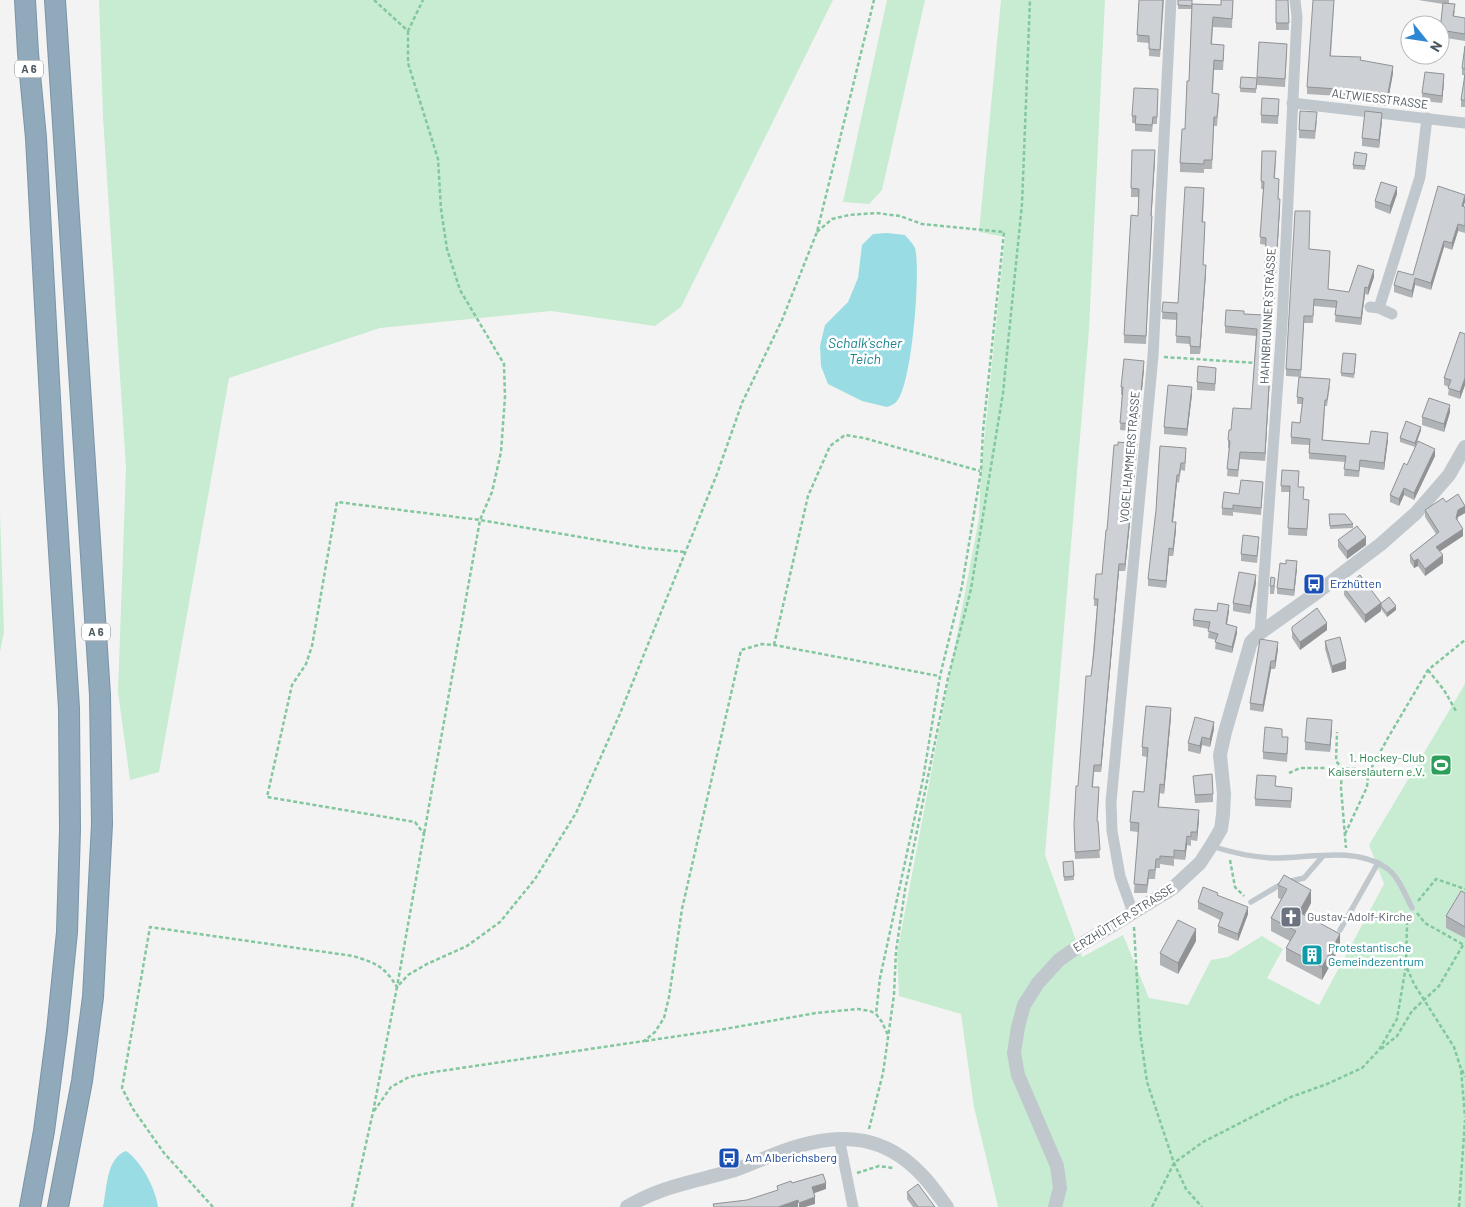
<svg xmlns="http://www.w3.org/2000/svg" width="1465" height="1207" font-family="Barlow,sans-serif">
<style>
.green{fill:#c7ecd1}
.water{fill:#99dce4}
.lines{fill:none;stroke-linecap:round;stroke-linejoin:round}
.motorway-casing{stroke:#7b95a7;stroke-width:22}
.path{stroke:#82c79e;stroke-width:2.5;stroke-dasharray:4 2.5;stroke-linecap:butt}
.service{stroke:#c0c8cd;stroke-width:5.5}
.minor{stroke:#c0c8cd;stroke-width:11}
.tertiary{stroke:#c0c8cd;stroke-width:14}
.motorway{stroke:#90a9bb;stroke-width:20}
.wall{fill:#b0b3b6}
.shaded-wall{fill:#909294}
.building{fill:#cdd0d4;stroke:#909294}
.labels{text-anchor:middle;stroke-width:5;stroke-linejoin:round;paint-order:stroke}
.shield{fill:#fff;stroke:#82898e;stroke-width:1}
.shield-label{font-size:11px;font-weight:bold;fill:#4c575e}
.street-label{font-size:12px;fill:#4c575e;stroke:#fff}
.transit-label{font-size:12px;fill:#164399;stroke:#fff;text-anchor:start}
.leisure-label{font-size:12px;fill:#27864d;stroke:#fff;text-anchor:end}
.worship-label{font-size:12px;fill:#5b616d;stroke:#fff;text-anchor:start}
.culture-label{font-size:12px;fill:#0d838f;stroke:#fff;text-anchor:start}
.water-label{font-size:14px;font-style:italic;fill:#1a808b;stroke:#fff}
</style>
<rect width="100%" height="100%" fill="#f4f3f3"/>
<g class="green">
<polygon points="99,0 833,0 681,307 655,326 551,311 380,328 229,378 159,772 130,780 118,692 126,468 103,117"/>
<polygon points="887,0 925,0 882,190 869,204 843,202"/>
<polygon points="1001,0 1105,0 1089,330 1045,855 1082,957 1123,935 1149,998 1188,1005 1211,960 1228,957 1262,936 1283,949 1267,978 1319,1005 1384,884 1369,845 1465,684 1465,1207 998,1207 974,1107 961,1014 899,996 897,954 979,518 981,471 1005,237 979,232"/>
<polygon points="0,512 4,632 0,652"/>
</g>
<g class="water">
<path d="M 887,233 L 905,235 C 908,239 913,243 915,248 C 921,270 912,385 897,401 C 895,404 890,406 887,407 L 862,401 L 828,384 L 821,366 L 820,346 L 825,325 L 848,302 L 858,278 L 862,245 L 873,234 Z"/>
<path d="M 126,1151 C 141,1161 156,1189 158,1207 L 103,1207 C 107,1189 106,1158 126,1151 Z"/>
</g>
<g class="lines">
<g class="motorway-casing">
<g id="motorway">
<polyline points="25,0 28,53 36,138 54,473 69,708 70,829 67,932 57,1031 44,1131 30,1207"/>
<polyline points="55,0 100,695 102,824 93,997 82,1081 58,1207"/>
</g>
</g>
<g class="path">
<polyline points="374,0 408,31 423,0"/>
<polyline points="408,31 408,63 438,159 441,209 447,249 460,290 504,364 505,397 501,452 492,492 480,520 424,834"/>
<polyline points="817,232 832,219 849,215 876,213 900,216 922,224 1004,232 983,431 981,471 962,586 940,676 923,779 880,978 876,1014 882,1022 888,1035"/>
<polyline points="1164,357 1256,363"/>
<polyline points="774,645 808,496 830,446 845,435 864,438 980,471"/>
<polyline points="1428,670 1444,690 1456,711"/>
<polyline points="1289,773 1300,768 1342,768 1336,761 1337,732"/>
<polyline points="1368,774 1389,736 1428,670 1465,640"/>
<polyline points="1345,834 1367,787 1368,775 1359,769 1342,768 1341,788 1346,848"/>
<polyline points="1230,860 1235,887 1244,896"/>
<polyline points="1418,901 1436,879 1465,889"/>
<polyline points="1417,913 1425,923 1464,945"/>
<polyline points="1134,927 1140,1032 1147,1082 1174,1163 1186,1189 1202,1207"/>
<polyline points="1407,968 1414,984 1454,1047 1461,1069 1465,1117"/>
<polyline points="645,1041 719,1030 816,1013 858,1009 870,1011 876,1014"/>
<polyline points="1381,1049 1397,1036 1412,1011 1439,986 1463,945"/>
<polyline points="1462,1070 1465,1077"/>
<polyline points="374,1111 391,1087 409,1077 434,1072 644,1041 655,1032 664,1018 669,997 682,909 741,650 762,644 774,645 939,676"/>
<polyline points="869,1129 883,1073 894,995 896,951 905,890 948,678 971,589 1003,393 1022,204 1030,0"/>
<polyline points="857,1173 879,1166 893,1168"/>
<path d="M 213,1207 L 164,1153 L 133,1109 L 122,1088 L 150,927 L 353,956 C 376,963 384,966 397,987 L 424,834 L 415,822 L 267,797 L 292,685 L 306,664 L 312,646 L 337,502 L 480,520 L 645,548 L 685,552"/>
<polyline points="352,1207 373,1112 397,987 408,975 427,964 467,946 500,922 535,879 576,813 619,716 717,474 742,403 782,320 817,232 874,0"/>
<polyline points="1152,1207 1174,1163 1203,1142 1291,1097 1327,1084 1362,1068 1379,1050 1397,1019 1406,966 1407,924 1409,916"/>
<polyline points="1459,1207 1465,1120"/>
</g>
<g class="service">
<path d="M 1211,846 C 1230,852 1251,857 1271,858 C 1307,859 1352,846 1385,867 C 1398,875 1405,894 1412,908"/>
<polyline points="1251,902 1283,883 1304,878 1323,856"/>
<polyline points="1340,930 1378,863"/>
</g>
<g class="minor">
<polyline points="1292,103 1465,123"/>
<polyline points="1370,307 1379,308 1392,314"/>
<polyline points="1379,308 1420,177 1427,118"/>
<polyline points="1260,633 1282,324 1297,17 1295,0"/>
<polyline points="1133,913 1120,876 1112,831 1111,802 1153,356 1171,0"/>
<polyline points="839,1138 853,1207"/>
</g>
<g class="tertiary">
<path d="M 627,1207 C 660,1186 698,1181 735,1170 C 755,1163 775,1153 795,1147 C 843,1132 885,1136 921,1174 C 931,1184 939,1196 947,1207"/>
<polyline points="1055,1207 1060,1188 1057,1166 1018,1075 1014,1053 1018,1027 1024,1005 1038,983 1059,960 1082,944 1173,888 1200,863 1211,846 1221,829 1223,815 1224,794 1220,755 1225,732 1251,642 1260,633 1319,591 1381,544 1416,513 1449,475 1465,447"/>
</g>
<use href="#motorway" class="motorway"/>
</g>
<g class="wall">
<polygon points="1139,0 1164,0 1160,57 1149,56 1149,43 1137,42"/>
<rect x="1178" y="0" width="14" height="9"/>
<polygon points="1233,0 1232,28 1213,27 1212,44 1224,54 1223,70 1214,70 1213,93 1219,103 1217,126 1214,126 1212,169 1204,169 1204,173 1180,172 1180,163 1185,129 1189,81 1192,4 1221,5"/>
<polygon points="1276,0 1288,0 1289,30 1276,30"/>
<polygon points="1418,0 1449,0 1449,4 1455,11 1454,16 1465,18 1465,41 1440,37 1440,27 1443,4"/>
<polygon points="1334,5 1331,56 1361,60 1393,73 1387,106 1338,100 1338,96 1307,94 1307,87"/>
<polygon points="1465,46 1465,107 1461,107 1461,100 1465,75 1462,75 1462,68"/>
<polygon points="1287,52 1285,87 1257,85 1257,77"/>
<polygon points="1241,77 1257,78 1256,93 1240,92"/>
<polygon points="1444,82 1442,103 1422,101 1422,93"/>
<polygon points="1158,96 1157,124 1153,124 1152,132 1135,131 1135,123 1132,123 1132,116"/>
<polygon points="1279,106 1278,124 1261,123 1261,115"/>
<polygon points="1317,120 1315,139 1299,138 1299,130"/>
<polygon points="1382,121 1379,148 1362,146 1362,138"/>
<polygon points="1262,151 1276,159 1275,178 1280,206 1265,461 1240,459 1238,477 1227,476 1229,448 1228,448 1228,440 1231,430 1251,409 1256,336 1225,333 1225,326 1244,314 1263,315 1266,245 1260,244 1263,189 1261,189"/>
<polygon points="1367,157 1365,170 1353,169 1353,165"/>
<polygon points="1155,159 1151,216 1152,224 1146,344 1124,343 1124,335 1138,216 1139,197 1131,197 1131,188"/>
<polygon points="1397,194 1390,214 1375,208 1375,201"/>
<polygon points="1204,195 1203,222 1205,230 1203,265 1206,272 1200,354 1190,354 1190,344 1176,343 1177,320 1162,319 1163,302 1178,303"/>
<polygon points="1465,202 1463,206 1465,207 1465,233 1458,231 1452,250 1444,247 1431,290 1415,285 1412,298 1394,292 1394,285 1413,275"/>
<polygon points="1309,249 1330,258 1328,289 1349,292 1374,277 1368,295 1365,294 1361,325 1335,322 1336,308 1314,306 1313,323 1304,323 1301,377 1286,376 1286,369"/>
<polygon points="1465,334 1465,385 1460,399 1448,395 1449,387 1444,385 1444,378"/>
<polygon points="1356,358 1354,378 1341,376 1341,373"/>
<polygon points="1144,369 1138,432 1120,430 1122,395 1121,395 1121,387"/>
<polygon points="1216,376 1215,391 1197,390 1197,382"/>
<polygon points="1330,386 1327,406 1325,406 1323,440 1369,444 1388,440 1384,470 1360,467 1359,477 1344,476 1345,462 1309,459 1309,445 1291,444 1291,437 1300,423 1302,404 1297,404 1297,397"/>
<polygon points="1192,394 1187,436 1164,434 1164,427"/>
<polygon points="1450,412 1444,432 1422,425 1422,417"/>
<polygon points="1421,430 1415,447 1400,442 1400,438"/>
<polygon points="1118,445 1137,451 1134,481 1131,481 1129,496 1132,503 1125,571 1119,571 1101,772 1094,772 1093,787 1099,794 1097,821 1100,858 1075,859 1074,831 1091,676 1097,606 1094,606 1094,599 1102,574"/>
<polygon points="1160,446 1186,456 1185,471 1181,470 1179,483 1177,482 1173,522 1176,530 1173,556 1169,556 1166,588 1148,586 1148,579 1156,510"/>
<polygon points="1435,456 1414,500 1404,495 1399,506 1390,502 1390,495 1407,465"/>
<polygon points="1282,470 1298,487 1304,500 1309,500 1307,536 1288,535 1290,492 1281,492"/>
<polygon points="1263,489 1261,515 1233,512 1233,516 1222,515 1222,508 1239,494"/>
<polygon points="1446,502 1465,513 1458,517 1457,520 1463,536 1440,551 1443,563 1425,576 1418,566 1414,568 1410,562 1410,555 1436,534 1425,517 1425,510"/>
<polygon points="1329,514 1353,524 1353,528 1330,529"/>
<polygon points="1338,540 1366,545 1347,559 1338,547"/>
<polygon points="1259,545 1257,563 1241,561 1241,554"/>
<polygon points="1297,568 1294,596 1277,594 1277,588"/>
<polygon points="1256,583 1250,614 1233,611 1233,603"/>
<polygon points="1270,586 1275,586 1274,594 1270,594"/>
<polygon points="1344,588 1381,603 1396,610 1387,617 1381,609 1381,611 1365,623 1344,595"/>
<polygon points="1217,611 1229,611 1227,624 1237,633 1232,653 1215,649 1216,640 1208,638 1209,629 1193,626 1193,620"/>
<polygon points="1292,627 1327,630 1300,650 1292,638"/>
<polygon points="1260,639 1278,649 1275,669 1271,669 1263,712 1250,710 1250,703"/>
<polygon points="1325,641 1346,669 1332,673 1325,649"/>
<polygon points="1171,717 1164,794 1160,793 1159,807 1199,819 1197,841 1191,840 1191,846 1187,845 1185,860 1174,859 1174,866 1160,864 1160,868 1156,868 1155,879 1149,879 1147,893 1134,893 1138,832 1130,831 1130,822 1144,792 1147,757 1142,756 1142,747"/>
<polygon points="1332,728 1330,752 1305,750 1305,742"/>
<polygon points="1214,729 1210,747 1202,745 1200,754 1188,751 1188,743"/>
<polygon points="1282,737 1288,745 1287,762 1263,759 1263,752"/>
<polygon points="1193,776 1213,794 1213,802 1195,803"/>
<polygon points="1292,795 1291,808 1255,806 1255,799"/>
<polygon points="1073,861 1074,880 1064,881 1063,862"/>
<polygon points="1278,885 1311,903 1305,915 1340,947 1322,980 1286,961 1286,948 1290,941 1271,931 1271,918 1281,899 1278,898"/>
<polygon points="1465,893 1465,938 1446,928 1446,916"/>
<polygon points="1198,902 1248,914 1238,941 1218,933 1218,926 1220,920 1198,909"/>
<polygon points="1196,941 1178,974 1160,965 1160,953"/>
<polygon points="907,1192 935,1207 913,1207 907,1199"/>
</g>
<g class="shaded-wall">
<polygon points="1393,66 1393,73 1387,106 1387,99"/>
<polygon points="1444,74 1444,82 1442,103 1442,96"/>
<polygon points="1382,113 1382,121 1379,148 1379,140"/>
<polygon points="1155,150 1155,159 1151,224 1151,216"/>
<polygon points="1397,187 1397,194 1390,214 1390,206"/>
<polygon points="1465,195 1465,202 1462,212 1462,206"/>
<polygon points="1280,199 1280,206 1265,461 1265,453"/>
<polygon points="1458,224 1458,231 1452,250 1452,243"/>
<polygon points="1444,241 1444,247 1431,290 1431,283"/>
<polygon points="1206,265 1206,272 1200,354 1200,347"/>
<polygon points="1374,270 1374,277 1368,295 1368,288"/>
<polygon points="1415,278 1415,285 1412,298 1412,291"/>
<polygon points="1365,287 1365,294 1361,325 1361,318"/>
<polygon points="1144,361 1144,369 1138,432 1138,424"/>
<polygon points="1465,378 1465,385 1460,399 1460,392"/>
<polygon points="1192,387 1192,394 1187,436 1187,429"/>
<polygon points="1450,405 1450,412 1444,432 1444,424"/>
<polygon points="1421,427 1421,430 1415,447 1415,443"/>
<polygon points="1388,433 1388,440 1384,470 1384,463"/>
<polygon points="1137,444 1137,451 1134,481 1134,474"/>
<polygon points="1435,449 1435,456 1414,500 1414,493"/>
<polygon points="1177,475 1177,482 1172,530 1172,522"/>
<polygon points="1404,488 1404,495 1399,506 1399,499"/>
<polygon points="1132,496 1132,503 1125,571 1125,564"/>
<polygon points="1465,506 1465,513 1458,517 1456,525 1456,518 1458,510"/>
<polygon points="1176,522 1176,530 1173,556 1173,549"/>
<polygon points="1463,529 1463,536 1436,554 1436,547"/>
<polygon points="1366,537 1366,545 1347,559 1347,551"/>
<polygon points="1169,548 1169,556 1166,588 1166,581"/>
<polygon points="1443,555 1443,563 1425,576 1425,569"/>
<polygon points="1418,559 1418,566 1414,568 1414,561"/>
<polygon points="1297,561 1297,568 1294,596 1294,590"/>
<polygon points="1119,564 1119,571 1101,772 1101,765"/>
<polygon points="1256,575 1256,583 1250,614 1250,606"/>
<polygon points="1381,603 1381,611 1365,623 1365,615"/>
<polygon points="1229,605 1229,611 1226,630 1226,624"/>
<polygon points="1396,606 1396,610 1387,617 1387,613"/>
<polygon points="1327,623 1327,630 1300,650 1300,642"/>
<polygon points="1237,627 1237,633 1232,653 1232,647"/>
<polygon points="1278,642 1278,649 1275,669 1275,661"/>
<polygon points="1271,661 1271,669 1263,712 1263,705"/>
<polygon points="1346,661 1346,669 1332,673 1332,666"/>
<polygon points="1171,708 1171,717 1164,794 1164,785"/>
<polygon points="1332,720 1332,728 1330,752 1330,745"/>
<polygon points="1214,722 1214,729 1210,747 1210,739"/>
<polygon points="1202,737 1202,745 1200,754 1200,746"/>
<polygon points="1199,810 1199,819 1197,841 1197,832"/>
<polygon points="1187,836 1187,845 1185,860 1185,851"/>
<polygon points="1311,890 1311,903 1299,925 1299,912"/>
<polygon points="1248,907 1248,914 1238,941 1238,934"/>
<polygon points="1196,929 1196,941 1178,974 1178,963"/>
<polygon points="1340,934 1340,947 1322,980 1322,967"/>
<polygon points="826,1183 826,1189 812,1194 812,1187"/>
<polygon points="815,1197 815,1204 805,1207 799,1207 799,1203"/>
<polygon points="798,1200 798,1207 778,1207"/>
</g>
<g class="building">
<polygon points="1139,0 1163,0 1160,50 1149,49 1149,36 1137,35"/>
<polygon points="1178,0 1192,0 1192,6 1178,5"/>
<polygon points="1221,0 1233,0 1232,19 1213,17 1211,44 1224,45 1223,61 1214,60 1212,93 1219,94 1217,117 1214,117 1212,160 1204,160 1204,164 1180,163 1182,129 1185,129 1187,81 1189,81 1192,4 1221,5"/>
<polygon points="1276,0 1288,0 1289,23 1276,23"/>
<polygon points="1313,0 1334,0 1330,56 1361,57 1360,60 1393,66 1387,99 1338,93 1338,89 1307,87"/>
<polygon points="1443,3 1455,4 1453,16 1465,18 1465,34 1440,30"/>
<polygon points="1259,42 1287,44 1285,79 1257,77"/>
<polygon points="1465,46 1465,69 1462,68"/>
<polygon points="1425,72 1444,74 1442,96 1422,93"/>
<polygon points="1465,74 1465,100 1461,100"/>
<polygon points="1241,77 1257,78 1256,89 1240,88"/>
<polygon points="1134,88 1158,89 1157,117 1153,117 1152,125 1135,124 1136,116 1132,116"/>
<polygon points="1262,98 1279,99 1278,116 1261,115"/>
<polygon points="1300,111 1317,112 1315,131 1299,130"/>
<polygon points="1365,111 1382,113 1379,140 1362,138"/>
<polygon points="1132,150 1155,150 1151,216 1152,216 1146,336 1124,335 1131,215 1138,216 1139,189 1131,188"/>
<polygon points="1262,151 1276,151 1274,178 1279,179 1278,199 1280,199 1265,453 1240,452 1238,470 1227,469 1230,441 1228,440 1229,430 1231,430 1233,408 1251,409 1257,329 1225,326 1226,310 1244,311 1244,314 1263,315 1266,238 1260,237 1264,182 1261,181"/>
<polygon points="1355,152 1367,154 1365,166 1353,165"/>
<polygon points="1381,182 1397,187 1390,206 1375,201"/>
<polygon points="1438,186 1465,195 1462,206 1465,207 1465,226 1458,224 1452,243 1444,241 1431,283 1415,278 1412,291 1394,285 1398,271 1413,275"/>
<polygon points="1185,187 1204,188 1202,222 1205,222 1203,265 1206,265 1200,347 1190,346 1190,337 1176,336 1177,313 1162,312 1163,302 1178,303"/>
<polygon points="1295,211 1310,211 1309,249 1330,251 1328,289 1349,292 1358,265 1374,270 1368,288 1365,287 1361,318 1335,315 1337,301 1314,299 1313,316 1304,316 1301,370 1286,369"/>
<polygon points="1460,332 1465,334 1465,378 1460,392 1448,388 1451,380 1444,378"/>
<polygon points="1343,353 1356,354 1354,374 1341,373"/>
<polygon points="1124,359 1144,361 1138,424 1120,423 1123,387 1121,387"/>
<polygon points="1198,366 1216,368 1215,384 1197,382"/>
<polygon points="1299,377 1330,379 1327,400 1325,400 1322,440 1369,444 1371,431 1388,433 1384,463 1360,460 1359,471 1344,469 1346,456 1309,453 1310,439 1291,437 1292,422 1300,423 1303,398 1297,397"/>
<polygon points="1168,385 1192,387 1187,429 1164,427"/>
<polygon points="1429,398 1450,405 1444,424 1422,417"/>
<polygon points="1406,421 1421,427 1415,443 1400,438"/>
<polygon points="1418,441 1435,449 1414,493 1404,488 1399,499 1390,495 1404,463 1407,465"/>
<polygon points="1118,442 1137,444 1134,474 1131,474 1129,496 1132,496 1125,564 1119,564 1101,765 1094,765 1092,787 1099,787 1097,821 1098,821 1100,850 1075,852 1074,824 1076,786 1078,786 1086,676 1091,676 1094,651 1098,599 1094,599 1096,574 1102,574 1106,530 1107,530 1114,445 1118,445"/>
<polygon points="1160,446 1186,448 1185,463 1181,463 1179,475 1177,475 1172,522 1176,522 1173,549 1169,548 1166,581 1148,579 1156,510"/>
<polygon points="1282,470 1299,471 1298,487 1304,487 1303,499 1309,500 1307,529 1288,528 1290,486 1281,486"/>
<polygon points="1241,480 1263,482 1261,508 1233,505 1233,509 1222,508 1224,492 1239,494"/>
<polygon points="1458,494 1465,506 1458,510 1456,518 1463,529 1436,547 1443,555 1425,569 1418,559 1414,561 1410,555 1439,532 1425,510 1443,498 1446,502"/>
<polygon points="1329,514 1345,514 1353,524 1330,526"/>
<polygon points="1357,526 1366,537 1347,551 1338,540"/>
<polygon points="1243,535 1259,537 1257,556 1241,554"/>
<polygon points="1286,560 1297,561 1294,590 1277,588 1280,563 1286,564"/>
<polygon points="1239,572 1256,575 1250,606 1233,603"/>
<polygon points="1360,575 1381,603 1365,615 1344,588"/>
<polygon points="1271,577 1275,578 1274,586 1270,586"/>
<polygon points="1389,597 1396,606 1387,613 1381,606 1381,603 1380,604"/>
<polygon points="1218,603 1229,605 1226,624 1237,627 1232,647 1215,642 1218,634 1208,631 1210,622 1193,620 1195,609 1217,611"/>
<polygon points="1317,608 1327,623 1300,642 1292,631 1292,627"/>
<polygon points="1340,637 1346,661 1332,666 1325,641"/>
<polygon points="1260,639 1278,642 1275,661 1271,661 1263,705 1250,703"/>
<polygon points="1146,706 1171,708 1164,785 1160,784 1158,807 1199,810 1197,832 1191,832 1191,837 1187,836 1185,851 1174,850 1174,857 1160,856 1160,859 1156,859 1155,870 1149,870 1147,885 1134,884 1139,823 1130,822 1133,791 1144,792 1148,748 1142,747"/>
<polygon points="1195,717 1214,722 1210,739 1202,737 1200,746 1188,743"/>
<polygon points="1307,718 1332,720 1330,745 1305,742"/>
<polygon points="1265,727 1282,729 1282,737 1288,737 1287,754 1263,752"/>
<polygon points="1212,774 1213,794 1195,795 1193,776"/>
<polygon points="1257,775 1276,776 1275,786 1292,788 1291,801 1255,799"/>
<polygon points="1073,861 1074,876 1064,877 1063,862"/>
<polygon points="1284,875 1311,890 1299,912 1340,934 1322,967 1286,948 1296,931 1271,918 1287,889 1278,885"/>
<polygon points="1203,887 1218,893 1217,895 1248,907 1238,934 1218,926 1223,913 1198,902"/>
<polygon points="1461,891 1465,893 1465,927 1446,916"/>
<polygon points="1178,920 1196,929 1178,963 1160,953"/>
<polygon points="823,1174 826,1183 812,1187 815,1197 799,1203 798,1200 778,1207 714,1207 713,1204 747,1200 778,1190 777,1186 791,1181 792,1183"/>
<polygon points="918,1184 935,1207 918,1207 907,1192"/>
</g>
<defs>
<g id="bus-square" transform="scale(1.125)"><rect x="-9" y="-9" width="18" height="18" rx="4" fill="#1a4fb4" stroke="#fff"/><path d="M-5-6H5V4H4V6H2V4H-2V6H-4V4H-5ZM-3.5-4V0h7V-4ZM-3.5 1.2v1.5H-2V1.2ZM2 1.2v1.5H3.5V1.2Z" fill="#fff"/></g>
<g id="stadium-square" transform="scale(1.125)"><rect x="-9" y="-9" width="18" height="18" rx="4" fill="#2e9e5b" stroke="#fff"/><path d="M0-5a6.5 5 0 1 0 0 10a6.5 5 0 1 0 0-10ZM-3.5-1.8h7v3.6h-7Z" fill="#fff"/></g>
<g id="church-square" transform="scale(1.125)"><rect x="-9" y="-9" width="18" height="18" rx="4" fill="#6b7280" stroke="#fff"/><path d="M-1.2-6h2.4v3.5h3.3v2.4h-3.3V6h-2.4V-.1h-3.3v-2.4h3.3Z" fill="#fff"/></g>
<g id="building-square" transform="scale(1.125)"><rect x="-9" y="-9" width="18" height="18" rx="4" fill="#0f9aa8" stroke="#fff"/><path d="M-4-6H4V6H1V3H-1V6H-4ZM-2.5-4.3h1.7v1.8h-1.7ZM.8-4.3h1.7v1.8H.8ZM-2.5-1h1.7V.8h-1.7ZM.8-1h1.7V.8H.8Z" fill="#fff"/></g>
</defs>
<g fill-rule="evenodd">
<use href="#bus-square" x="1314" y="584"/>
<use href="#stadium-square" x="1441" y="765"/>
<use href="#church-square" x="1291" y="917"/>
<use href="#building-square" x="1312" y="955"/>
<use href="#bus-square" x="729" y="1158"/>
</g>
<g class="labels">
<g class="shield">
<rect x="15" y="60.5" width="28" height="17" rx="4"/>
<rect x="82" y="623.5" width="28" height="17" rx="4"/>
</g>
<g class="shield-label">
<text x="29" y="73">A 6</text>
<text x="96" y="636">A 6</text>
</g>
<g class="street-label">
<text transform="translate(1380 99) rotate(7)" y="4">ALTWIESSTRASSE</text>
<text transform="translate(1268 316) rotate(-87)" y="4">HAHNBRUNNER STRASSE</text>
<text transform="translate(1130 457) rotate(-85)" y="4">VOGELHAMMERSTRASSE</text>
<text transform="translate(1124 918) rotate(-32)" y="4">ERZHÜTTER STRASSE</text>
</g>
<g class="transit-label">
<text x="1330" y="588">Erzhütten</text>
<text x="745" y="1162">Am Alberichsberg</text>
</g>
<g class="leisure-label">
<text x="1425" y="762">1. Hockey-Club<tspan x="1425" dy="14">Kaiserslautern e.V.</tspan></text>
</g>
<g class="worship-label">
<text x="1307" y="921">Gustav-Adolf-Kirche</text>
</g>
<g class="culture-label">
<text x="1328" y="952">Protestantische<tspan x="1328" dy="14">Gemeindezentrum</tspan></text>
</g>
<g class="water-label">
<text x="865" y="348">Schalk'scher<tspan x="865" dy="16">Teich</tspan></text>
</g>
</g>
<g transform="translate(1425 40) rotate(120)"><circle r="24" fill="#ffffff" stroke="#b7bcbf"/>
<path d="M0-4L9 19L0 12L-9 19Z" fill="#2e87d3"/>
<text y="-8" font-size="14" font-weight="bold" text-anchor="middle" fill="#4c575e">N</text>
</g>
</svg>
